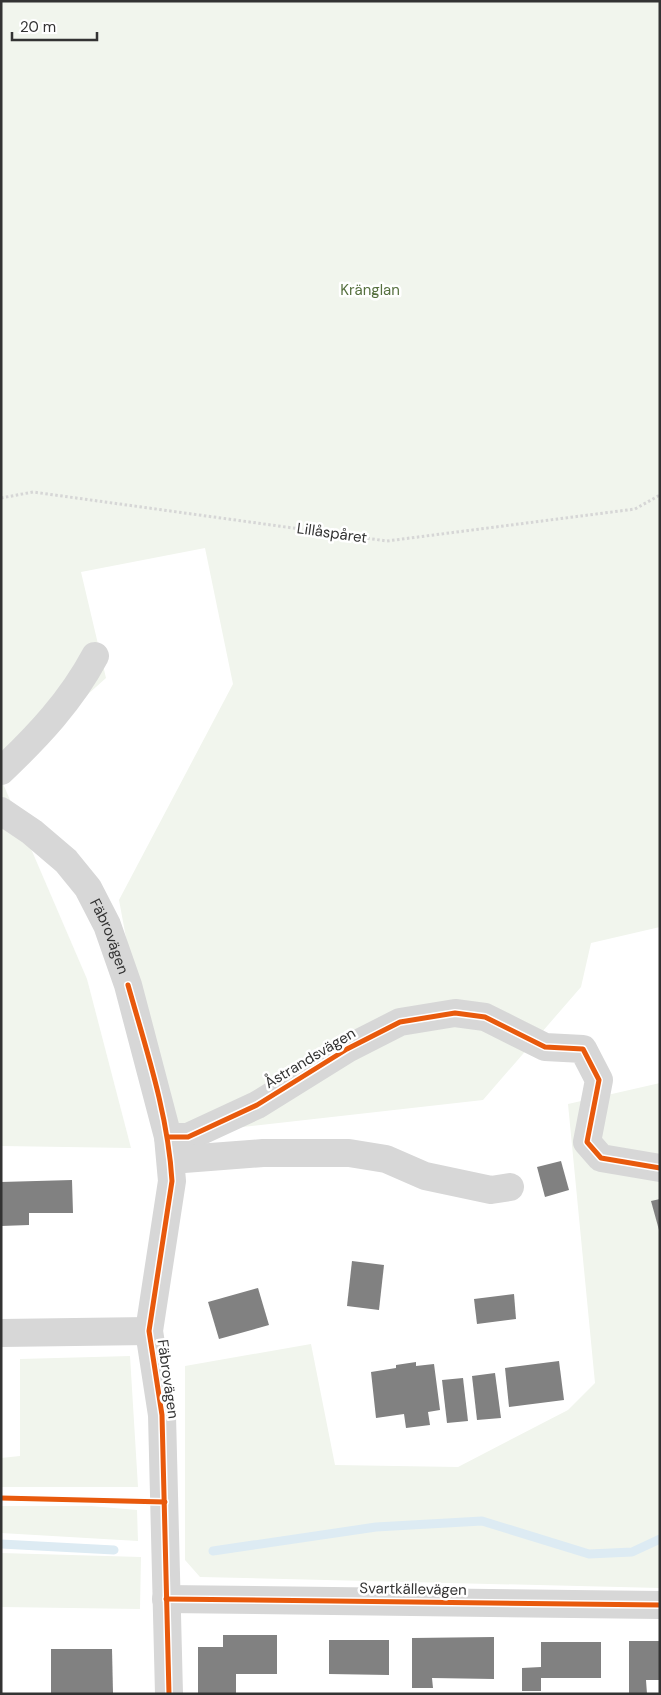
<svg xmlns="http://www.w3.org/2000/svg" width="661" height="1695" font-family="'DM Sans',sans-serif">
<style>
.green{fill:#f1f5ed}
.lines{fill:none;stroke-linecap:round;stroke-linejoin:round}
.stream{stroke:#ddebf3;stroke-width:9}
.building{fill:#818181}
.path{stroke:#d6d6d6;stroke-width:3;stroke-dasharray:2.5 2.5;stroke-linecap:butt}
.minor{stroke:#d7d7d7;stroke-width:28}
.cycleway-casing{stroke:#fff;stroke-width:8}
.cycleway{stroke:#e8590c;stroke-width:5}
.labels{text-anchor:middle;stroke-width:5;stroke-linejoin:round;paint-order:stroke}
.park-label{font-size:15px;fill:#56703f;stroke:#fff}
.street-label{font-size:15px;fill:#333;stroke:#fff}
</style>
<rect width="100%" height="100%" fill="#fff"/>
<g class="green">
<polygon points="1,1 660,1 660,927 591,943 581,987 483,1100 163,1136 119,900 233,684 205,548 81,572 106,678 6,768 1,768"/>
<polygon points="1,779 87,979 131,1148 1,1146"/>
<polygon points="660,1083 660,1588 200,1577 185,1560 185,1366 311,1344 335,1465 458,1467 568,1410 595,1383 568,1104"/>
<polygon points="130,1356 138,1487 1,1487 1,1458 20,1456 20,1359"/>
<polygon points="1,1506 91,1506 137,1510 138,1541 1,1533"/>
<polygon points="1,1553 141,1557 140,1609 1,1607"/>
</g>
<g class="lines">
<g class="stream">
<polyline points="1,1544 114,1550"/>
<polyline points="213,1551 376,1527 482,1521 589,1554 632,1552 660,1539"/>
</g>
</g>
<g class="building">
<polygon points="561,1161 569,1190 545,1197 537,1167"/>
<polygon points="72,1180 73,1213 29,1213 29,1225 1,1226 1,1182"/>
<polygon points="660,1199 660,1230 659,1230 651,1201"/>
<polygon points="352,1261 384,1265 379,1310 347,1306"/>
<polygon points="258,1288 269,1325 219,1339 208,1302"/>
<polygon points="514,1294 516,1319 477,1324 474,1299"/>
<polygon points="559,1361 564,1400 509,1407 505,1368"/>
<polygon points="416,1362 416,1366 434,1364 440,1410 428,1412 430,1425 406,1428 404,1414 376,1418 371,1372 396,1368 396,1365"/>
<polygon points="495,1373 501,1418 477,1420 472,1376"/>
<polygon points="463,1378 468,1421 447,1423 442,1380"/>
<polygon points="223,1635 277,1635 277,1674 236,1674 236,1694 198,1694 198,1647 223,1647"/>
<polygon points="494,1637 494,1679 432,1678 433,1688 412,1688 412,1638"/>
<polygon points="329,1640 389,1640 389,1675 329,1674"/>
<polygon points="629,1641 660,1641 660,1680 646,1680 647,1694 629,1694"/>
<polygon points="541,1642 601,1642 601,1678 541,1678 541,1691 522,1691 522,1668 541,1667"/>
<polygon points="51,1649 112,1649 113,1693 51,1693"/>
</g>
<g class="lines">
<polyline class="path" points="1,498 33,492 387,541 635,509 660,495"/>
<g class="minor">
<path d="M 1,771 C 38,736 71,701 95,656"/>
<path id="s1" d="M 1,811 L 32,832 L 66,861 L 88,888 L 107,925 L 128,985 L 168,1137 L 172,1181 L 149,1331 L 162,1415 L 169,1694"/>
<polyline points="168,1137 188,1137 257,1105 347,1049 400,1022 455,1013 485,1017 545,1047 583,1049 599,1080 587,1142 601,1158 660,1168"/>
<polyline points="171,1160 263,1153 349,1153 386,1159 425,1176 491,1190 510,1187"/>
<polyline points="1,1333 149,1331"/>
<polyline points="166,1599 660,1605"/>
</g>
<g class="cycleway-casing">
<g id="cycleway">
<path d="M 128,985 C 146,1049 168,1114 172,1181 L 149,1331 L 162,1415 L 169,1694"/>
<polyline points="168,1137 188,1137 257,1105 347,1049 400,1022 455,1013 485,1017 545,1047 583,1049 599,1080 587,1142 601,1158 660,1168"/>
<polyline points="1,1498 165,1502"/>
<polyline points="166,1599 660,1605"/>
</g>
</g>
<use href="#cycleway" class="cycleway"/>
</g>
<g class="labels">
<g class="park-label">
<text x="370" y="295">Kränglan</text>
</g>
<g class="street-label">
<text transform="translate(332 533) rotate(8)" y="5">Lillåspåret</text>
<text dy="5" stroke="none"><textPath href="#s1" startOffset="170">Fäbrovägen</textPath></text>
<text transform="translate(310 1058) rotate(-31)" y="5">Åstrandsvägen</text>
<text transform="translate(168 1379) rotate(82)" y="5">Fäbrovägen</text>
<text transform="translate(413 1589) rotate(1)" y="5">Svartkällevägen</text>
</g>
</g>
<rect width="661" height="1695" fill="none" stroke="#333333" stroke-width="5"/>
<path d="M12 32v8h85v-8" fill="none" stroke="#333333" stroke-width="2.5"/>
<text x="20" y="32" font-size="15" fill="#333333" stroke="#ffffff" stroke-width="4" paint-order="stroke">20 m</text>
</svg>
